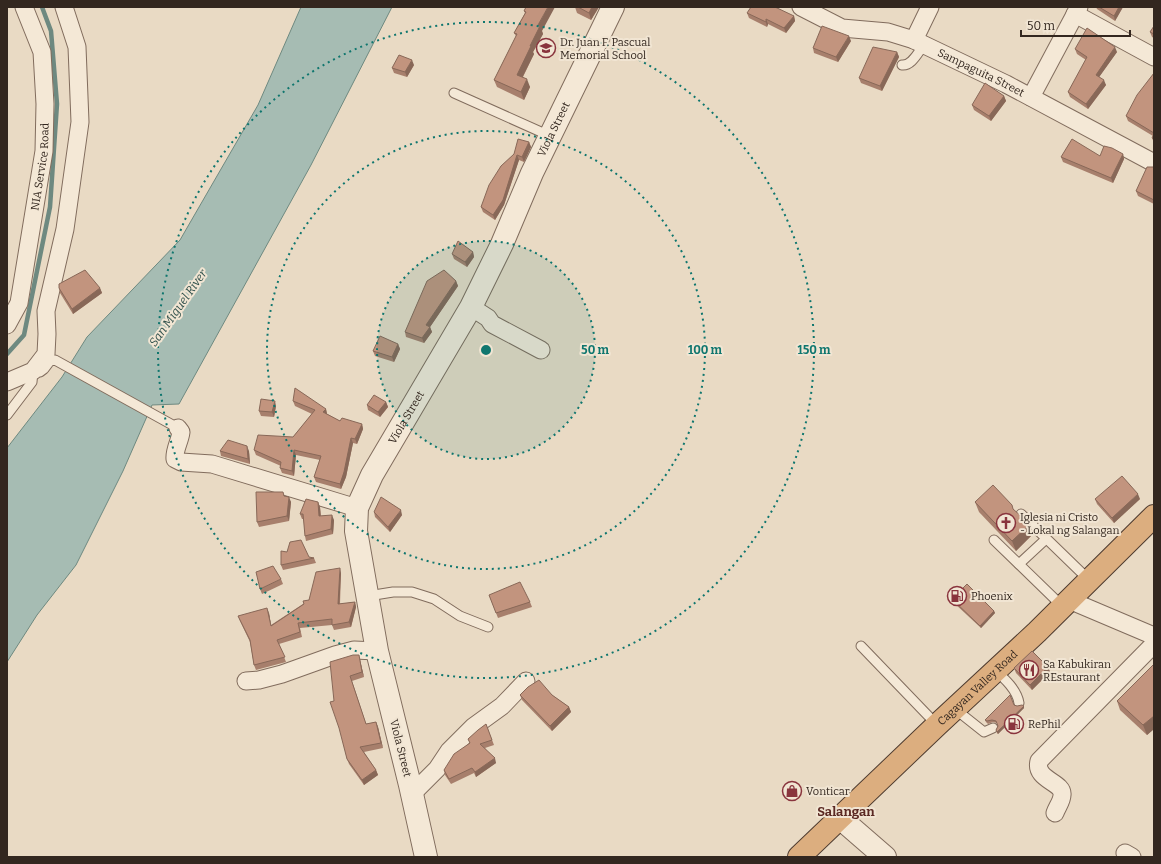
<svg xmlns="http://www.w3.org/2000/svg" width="1161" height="864" font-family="Bitter,serif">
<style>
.water{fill:#a6bcb3;stroke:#6e8980}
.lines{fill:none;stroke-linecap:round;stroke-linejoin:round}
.stream{stroke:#6e8980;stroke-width:4.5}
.service-casing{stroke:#816c5d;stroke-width:11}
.minor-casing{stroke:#816c5d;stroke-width:19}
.tertiary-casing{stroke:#816c5d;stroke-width:24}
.trunk-casing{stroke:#4f3c30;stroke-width:24}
.service{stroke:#f4e8d6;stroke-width:9}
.minor{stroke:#f4e8d6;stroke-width:17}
.tertiary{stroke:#f4e8d6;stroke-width:22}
.trunk{stroke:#dcae7f;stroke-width:22}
.wall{fill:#a77f6c}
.shaded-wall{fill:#886858}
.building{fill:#c2947e;stroke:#886858}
.ring{fill:none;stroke:#0f766e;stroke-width:2;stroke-dasharray:2 4}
.labels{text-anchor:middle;stroke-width:4;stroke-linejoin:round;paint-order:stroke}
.poi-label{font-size:11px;fill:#33271f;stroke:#f1e5d3;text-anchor:start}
.street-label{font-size:11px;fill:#33271f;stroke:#f1e5d3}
.water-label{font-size:12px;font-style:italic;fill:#30514c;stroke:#f1e5d3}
.quarter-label{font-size:13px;font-weight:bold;fill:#5b2923;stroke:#f1e5d3}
.centre{fill:#0f766e;stroke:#f1e5d3;stroke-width:2}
.ring-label{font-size:12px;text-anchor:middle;font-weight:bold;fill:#0f766e;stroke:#f1e5d3;stroke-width:4;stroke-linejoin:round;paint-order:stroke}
</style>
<rect width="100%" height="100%" fill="#e9dac4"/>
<polygon class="water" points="301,7 392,7 311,165 179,404 152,405 123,471 76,565 37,615 7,662 7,448 62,377 87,337 180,240 258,105"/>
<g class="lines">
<polyline class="stream" points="7,354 24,335 50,207 57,104 51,31 42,7"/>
<g class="service-casing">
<g id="service">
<path d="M 902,65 C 912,66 918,52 924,45"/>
<polyline points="454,93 550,136"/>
<polyline points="7,415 32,382 33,371 40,372 44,369 50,361 55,360 178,428"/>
<polyline points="1021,514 1089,580"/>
<polyline points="994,540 1062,606"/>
<polyline points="1019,564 1046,539"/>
<polyline points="368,596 393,592 412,592 434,599 460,616 488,627"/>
<polyline points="861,646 937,725"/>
<path d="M 995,670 C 1005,679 1017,690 1019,703"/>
<polyline points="955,709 984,732 993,728"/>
</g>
</g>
<g class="minor-casing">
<g id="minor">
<path id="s1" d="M 801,7 L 842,28 L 888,32 L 914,40 L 1006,84 L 1154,163"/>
<polyline points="1075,14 1154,57"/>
<polyline points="914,40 930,7"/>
<polyline points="1031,97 1079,7"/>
<polyline points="471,307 488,318 492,324 541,350"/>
<path id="s2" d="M 7,325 L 19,303 L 44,151 L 45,104 L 42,52 L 24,7"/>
<polyline points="7,382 33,371 46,354 47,334 46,311 65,229 80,122 77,47 64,7"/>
<path d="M 178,428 L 181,432 C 180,441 174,450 175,459 L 181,462 L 212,464 L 357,508"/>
<polyline points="1069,600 1154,636"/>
<polyline points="246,681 259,680 282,674 335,655 354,650 377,651"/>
<polyline points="412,794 437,769 449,751 473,727 502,706 526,681"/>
<path d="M 1055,813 C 1057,807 1062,801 1062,795 C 1064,782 1034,780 1039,761 L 1154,644"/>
<polyline points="1125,853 1132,857"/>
</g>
</g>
<g class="tertiary-casing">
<g id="tertiary">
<polyline points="840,818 885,857"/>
<path id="s3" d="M 426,857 L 410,785 L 377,651 L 356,531 L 357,508 L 372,475 L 471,307 L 502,244 L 532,173 L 613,7"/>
</g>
</g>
<g class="trunk-casing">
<g id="trunk">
<path id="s4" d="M 799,857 L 937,725 L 1037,632 L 1154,516"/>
</g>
</g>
<use href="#service" class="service"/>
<use href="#minor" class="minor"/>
<use href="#tertiary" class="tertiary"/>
<use href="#trunk" class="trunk"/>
</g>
<g class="wall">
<polygon points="526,7 542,31 543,34 533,52 534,54 523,77 530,87 524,100 497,87 494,80 516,36 514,33 525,13 524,11"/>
<polygon points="575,7 599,7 591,20 577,13"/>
<polygon points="1096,7 1123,7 1115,21 1097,9"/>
<polygon points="747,13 794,16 795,21 786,33 768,24 767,27 749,18"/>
<polygon points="1154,26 1154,38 1152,37 1150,32"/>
<polygon points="851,41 838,62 814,53 813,48"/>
<polygon points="1075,49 1117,52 1099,77 1106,85 1088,109 1070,97 1068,92 1086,60 1077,54"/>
<polygon points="897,52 899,57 882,91 861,83 859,78"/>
<polygon points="414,65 407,77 394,73 392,68"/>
<polygon points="1154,73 1154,143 1152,138 1153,136 1128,121 1126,116"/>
<polygon points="1004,96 1006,101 991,121 974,110 972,105"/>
<polygon points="529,142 531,147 524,162 519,160 504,205 495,220 483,212 481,207 501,166"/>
<polygon points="1123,154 1124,159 1113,183 1063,162 1061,157 1100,156"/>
<polygon points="1154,167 1154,204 1138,196 1136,191"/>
<polygon points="473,252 474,257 467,267 454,259 452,254"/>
<polygon points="456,281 458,286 430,327 432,332 424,343 406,337 405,332"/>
<polygon points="59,288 100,288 102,293 73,314 60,293"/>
<polygon points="398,344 400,349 394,362 375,356 373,351"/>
<polygon points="293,401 326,409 327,414 340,421 362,424 363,429 357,444 353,443 346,477 341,489 316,482 314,477 320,460 296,455 294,476 282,473 280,468 281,466 256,455 254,450 293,437 312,414 295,406"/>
<polygon points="386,402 388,407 380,417 368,410 367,405"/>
<polygon points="276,406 274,417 261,416 259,411"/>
<polygon points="220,451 249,451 250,464 221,456"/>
<polygon points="285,496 291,502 289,521 259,527 257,522"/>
<polygon points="1095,499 1140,499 1114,523 1097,504"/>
<polygon points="318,502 320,507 321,516 334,520 333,534 306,541 305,536 304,519 302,519 300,514"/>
<polygon points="975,502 1013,509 1033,534 1016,551 979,512"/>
<polygon points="374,512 402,515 390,532 375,517"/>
<polygon points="309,557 314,558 316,563 283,570 281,565"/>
<polygon points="341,573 340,604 355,602 356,607 351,627 334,630 332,625 300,628 302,637 279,644 286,662 256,670 254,665 250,642 240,621 238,616 269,613 271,625 309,600"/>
<polygon points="281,579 283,584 262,594 260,589"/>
<polygon points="489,595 530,602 532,607 498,618"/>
<polygon points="952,599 994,611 995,613 981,628 953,602"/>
<polygon points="360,660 364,677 352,681 366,724 376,722 378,727 383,748 364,752 376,770 378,775 364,785 349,764 347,759 334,701"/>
<polygon points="1154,664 1154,729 1147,735 1120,710 1117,701"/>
<polygon points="1048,667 1050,672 1032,690 1016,673 1014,668"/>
<polygon points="520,695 552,695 569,707 571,712 552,731 522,700"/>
<polygon points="1014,705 1017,706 1024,706 1024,708 998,734 997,733 996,730 998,726 997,723 993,722 988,724 986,722 985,720"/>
<polygon points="486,724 494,745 485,748 496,763 476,777 474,773 451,784 445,775 444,770 470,743 468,739"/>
</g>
<g class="shaded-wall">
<polygon points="548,7 555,7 542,31 543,34 533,52 534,54 520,82 517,75 538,25"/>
<polygon points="592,7 599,7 591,20 589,13"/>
<polygon points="1119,7 1123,7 1115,21 1114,16"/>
<polygon points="794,16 795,21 786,33 784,28"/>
<polygon points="766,19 768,24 767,27 766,22"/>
<polygon points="849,36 851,41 838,62 836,57"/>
<polygon points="1115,47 1117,52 1097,80 1096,75"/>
<polygon points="897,52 899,57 882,91 880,86"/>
<polygon points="412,60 414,65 407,77 405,72"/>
<polygon points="527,79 530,87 524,100 521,92"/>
<polygon points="1104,80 1106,85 1088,109 1086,104"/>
<polygon points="1004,96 1006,101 991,121 989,116"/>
<polygon points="529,142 531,147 524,162 522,157"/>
<polygon points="1123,154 1124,159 1113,183 1111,178"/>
<polygon points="517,155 519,160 504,205 495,220 493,215"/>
<polygon points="473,252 474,257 467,267 465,262"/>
<polygon points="456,281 458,286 428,330 430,327 432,332 424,343 422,338 426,325"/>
<polygon points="100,288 102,293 73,314 72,309"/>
<polygon points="398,344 400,349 394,362 392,357"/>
<polygon points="275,401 276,406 274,417 272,412"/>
<polygon points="386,402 388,407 380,417 378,412"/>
<polygon points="326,409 327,414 325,417 323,412"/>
<polygon points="362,424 363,429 357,444 355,439"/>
<polygon points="351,438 353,443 346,477 341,489 340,484"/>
<polygon points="247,446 249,451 250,464 248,459"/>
<polygon points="294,450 296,455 294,476 292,471"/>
<polygon points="1138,494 1140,499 1114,523 1112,518"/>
<polygon points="289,497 291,502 289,521 287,516"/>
<polygon points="318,502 320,507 321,521 319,516"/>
<polygon points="401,510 402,515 390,532 388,527"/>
<polygon points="332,515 334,520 333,534 331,529"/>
<polygon points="1030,524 1033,534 1016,551 1012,541"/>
<polygon points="340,568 341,573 339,609 338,604"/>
<polygon points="355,602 356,607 351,627 349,622"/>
<polygon points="267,608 269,613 272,631 271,626"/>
<polygon points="994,611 995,613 981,628 980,626"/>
<polygon points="359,655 360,660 364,677 362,672"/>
<polygon points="1048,667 1050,672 1032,690 1030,685"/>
<polygon points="1024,706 1024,708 998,734 997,732"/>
<polygon points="569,707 571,712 552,731 550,726"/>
<polygon points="1154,716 1154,729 1147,735 1143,725"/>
<polygon points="376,722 378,727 383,748 381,743"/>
<polygon points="495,758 496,763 476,777 475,772"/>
<polygon points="376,770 378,775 364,785 362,780"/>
</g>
<g class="building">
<polygon points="526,7 548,7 538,25 540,26 530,46 531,46 517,75 527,79 521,92 494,80 517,34 514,33 526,12 524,11"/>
<polygon points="578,7 592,7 589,13"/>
<polygon points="751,7 775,7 794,16 784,28 766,19 766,22 747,13"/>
<polygon points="1099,7 1119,7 1114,16"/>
<polygon points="822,26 849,36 836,57 813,48"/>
<polygon points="1154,26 1154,34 1150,32"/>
<polygon points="1087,28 1115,47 1096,75 1104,80 1086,104 1068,92 1087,57 1075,49"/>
<polygon points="873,47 897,52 880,86 859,78"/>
<polygon points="399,55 412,60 405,72 392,68"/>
<polygon points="1154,73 1154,133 1126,116 1137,95"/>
<polygon points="985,83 1004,96 989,116 972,105"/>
<polygon points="1154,134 1154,139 1152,138"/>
<polygon points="518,139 529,142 522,157 517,155 503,200 493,215 481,207 489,185 501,166 514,154"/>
<polygon points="1072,139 1100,156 1104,146 1112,148 1123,154 1111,178 1061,157"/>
<polygon points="1147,167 1154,167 1154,200 1136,191"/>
<polygon points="458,241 473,252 465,262 452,254"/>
<polygon points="85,270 100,288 72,309 59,288 59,284"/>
<polygon points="444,270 456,281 426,325 430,327 422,338 405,332 427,281"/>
<polygon points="380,336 398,344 392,357 373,351"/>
<polygon points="295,388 326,409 323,412 340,421 342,418 362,424 355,439 351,438 344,472 340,484 314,477 321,456 294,450 292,471 280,468 281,462 254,450 258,435 293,437 315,410 293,401"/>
<polygon points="374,395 386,402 378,412 367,405"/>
<polygon points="261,399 275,401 272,412 259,411"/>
<polygon points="228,440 247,446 248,459 220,451"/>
<polygon points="1122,476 1138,494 1112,518 1095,499"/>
<polygon points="993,485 1012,505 1013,509 1030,524 1012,541 975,502"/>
<polygon points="256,492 283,492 284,496 289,497 287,516 257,522"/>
<polygon points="381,497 401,510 388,527 374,512"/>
<polygon points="306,499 318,502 319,516 332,515 331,529 305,536 303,514 300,514"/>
<polygon points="301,540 309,557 314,558 281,565 281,551 287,552 290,542"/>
<polygon points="273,566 281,579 260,589 256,572"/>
<polygon points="340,568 338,604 355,602 349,622 332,625 332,619 298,623 300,632 277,640 285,657 254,665 250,640 238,616 267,608 271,626 304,604 303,601 309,600 316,572"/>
<polygon points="520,582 530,602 496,613 489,595"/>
<polygon points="967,584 994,611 980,626 952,599"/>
<polygon points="1032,651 1048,667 1030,685 1014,668"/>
<polygon points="353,655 359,655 362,672 350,676 366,724 376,722 381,743 360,747 376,770 362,780 347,759 339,728 330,702 334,701 330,662"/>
<polygon points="1154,664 1154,716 1143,725 1117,701"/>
<polygon points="539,680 552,695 569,707 550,726 520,695 528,687"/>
<polygon points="1010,695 1014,705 1017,706 1022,705 1024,706 997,732 996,730 998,726 996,721 992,720 987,721 985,720"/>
<polygon points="486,724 492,740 480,744 495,758 475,772 472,768 449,779 444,770 454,754 470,743 468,739 478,730"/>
</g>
<circle cx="486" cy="350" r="109" fill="#0f766e" fill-opacity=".12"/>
<g class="ring">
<circle cx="486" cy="350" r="109"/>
<circle cx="486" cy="350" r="219"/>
<circle cx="486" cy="350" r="328"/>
</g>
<defs>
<g id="school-ring" transform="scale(1)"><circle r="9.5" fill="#f1e5d3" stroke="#89343d" stroke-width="1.5"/><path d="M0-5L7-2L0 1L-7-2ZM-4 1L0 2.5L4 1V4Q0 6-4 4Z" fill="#89343d"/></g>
<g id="church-ring" transform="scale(1)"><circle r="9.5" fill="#f1e5d3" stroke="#89343d" stroke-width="1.5"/><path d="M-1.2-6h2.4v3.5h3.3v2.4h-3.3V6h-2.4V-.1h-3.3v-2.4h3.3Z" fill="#89343d"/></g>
<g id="fuel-ring" transform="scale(1)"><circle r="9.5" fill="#f1e5d3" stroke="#89343d" stroke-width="1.5"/><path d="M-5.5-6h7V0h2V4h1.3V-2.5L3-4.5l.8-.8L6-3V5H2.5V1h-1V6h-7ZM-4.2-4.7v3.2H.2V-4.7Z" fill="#89343d"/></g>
<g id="restaurant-ring" transform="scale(1)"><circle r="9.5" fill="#f1e5d3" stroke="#89343d" stroke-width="1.5"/><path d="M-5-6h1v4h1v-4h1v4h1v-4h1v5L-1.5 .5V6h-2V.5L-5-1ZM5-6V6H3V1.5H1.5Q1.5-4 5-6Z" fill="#89343d"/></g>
<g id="shop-ring" transform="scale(1)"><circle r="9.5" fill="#f1e5d3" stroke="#89343d" stroke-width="1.5"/><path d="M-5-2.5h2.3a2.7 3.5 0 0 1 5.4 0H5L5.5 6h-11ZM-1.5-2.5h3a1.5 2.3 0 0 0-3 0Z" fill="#89343d"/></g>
</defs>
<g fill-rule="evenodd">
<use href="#school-ring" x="546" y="48"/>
<use href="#church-ring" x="1006" y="523"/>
<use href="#fuel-ring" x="957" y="596"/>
<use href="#restaurant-ring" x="1029" y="670"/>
<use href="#fuel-ring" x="1014" y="724"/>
<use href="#shop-ring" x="792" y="791"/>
</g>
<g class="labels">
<g class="poi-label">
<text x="560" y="46">Dr. Juan F. Pascual<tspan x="560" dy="13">Memorial School</tspan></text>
<text x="1020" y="521">Iglesia ni Cristo<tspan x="1020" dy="13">- Lokal ng Salangan</tspan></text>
<text x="971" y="600">Phoenix</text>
<text x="1043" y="668">Sa Kabukiran<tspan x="1043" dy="13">REstaurant</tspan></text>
<text x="1028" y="728">RePhil</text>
<text x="806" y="795">Vonticar</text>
</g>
<g class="street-label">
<text dy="4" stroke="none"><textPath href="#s1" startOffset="194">Sampaguita Street</textPath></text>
<text dy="4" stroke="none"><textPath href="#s3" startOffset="784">Viola Street</textPath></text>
<text dy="4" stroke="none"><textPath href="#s2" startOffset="163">NIA Service Road</textPath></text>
<text dy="4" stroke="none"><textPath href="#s3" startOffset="460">Viola Street</textPath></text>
<text dy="4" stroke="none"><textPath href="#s4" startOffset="246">Cagayan Valley Road</textPath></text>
<text transform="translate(401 748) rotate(76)" y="4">Viola Street</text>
</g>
<g class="water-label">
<text transform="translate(178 308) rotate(-55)" y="4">San Miguel River</text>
</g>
<g class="quarter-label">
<text x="846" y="816">Salangan</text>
</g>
</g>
<circle cx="486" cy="350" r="6" class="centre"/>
<g class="ring-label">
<text x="595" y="354">50 m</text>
<text x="705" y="354">100 m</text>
<text x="814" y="354">150 m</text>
</g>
<rect width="1161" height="864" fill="none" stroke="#33271f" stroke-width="16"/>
<path d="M1021 30v6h109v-6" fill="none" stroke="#33271f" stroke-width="2"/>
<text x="1027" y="30" font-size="12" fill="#33271f" stroke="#f1e5d3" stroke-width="3" paint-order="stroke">50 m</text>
</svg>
